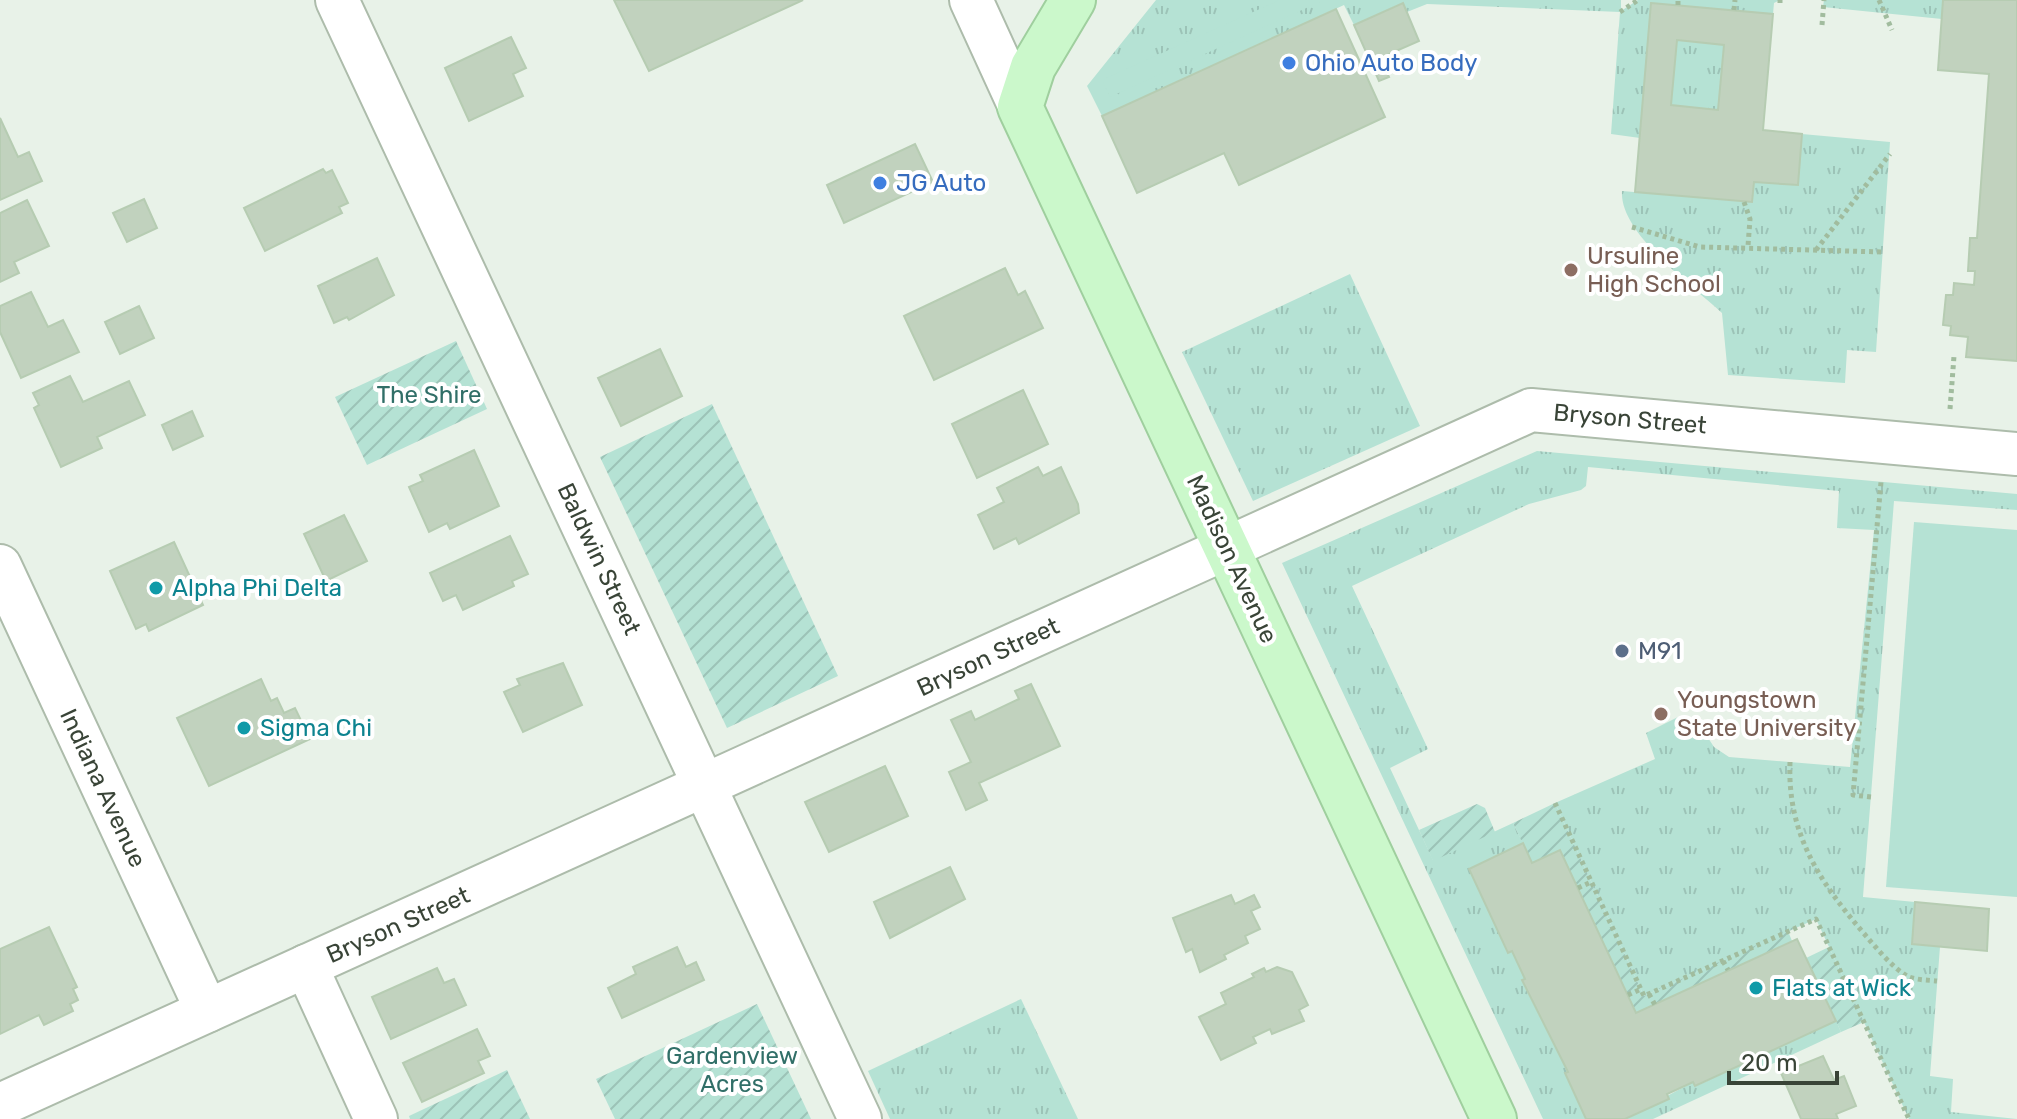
<svg xmlns="http://www.w3.org/2000/svg" width="2017" height="1119" font-family="Rubik,sans-serif">
<style>
.grass{fill:url(#grass-tufts)}
.garden{fill:url(#garden-furrows)}
.pitch{fill:#b5e2d4}
.building{fill:#c1d2be;stroke:#b6ccb2;stroke-width:2;fill-rule:evenodd}
.lines{fill:none;stroke-linecap:round;stroke-linejoin:round}
.street-casing{stroke:#adbcab;stroke-width:46}
.secondary-casing{stroke:#9fcf9e;stroke-width:48}
.path{stroke:#a1bc9e;stroke-width:5;stroke-dasharray:4 4;stroke-linecap:butt}
.street{stroke:#fff;stroke-width:42}
.secondary{stroke:#cbf8cb;stroke-width:44}
.shop-dot{fill:#3f7fe0;stroke:#fff;stroke-width:3}
.education-dot{fill:#8d6e63;stroke:#fff;stroke-width:3}
.culture-dot{fill:#0f9aa8;stroke:#fff;stroke-width:3}
.service-dot{fill:#5c6f8a;stroke:#fff;stroke-width:3}
.labels{text-anchor:middle;stroke-width:8;stroke-linejoin:round;paint-order:stroke}
.shop-label{font-size:24px;fill:#366cbe;stroke:#fff;text-anchor:start}
.education-label{font-size:24px;fill:#785e54;stroke:#fff;text-anchor:start}
.park-label{font-size:24px;fill:#316f68;stroke:#fff}
.street-label{font-size:24px;fill:#394437;stroke:#fff}
.culture-label{font-size:24px;fill:#0d838f;stroke:#fff;text-anchor:start}
.service-label{font-size:24px;fill:#4e5e75;stroke:#fff;text-anchor:start}
</style>
<defs>
<pattern id="grass-tufts" width="24" height="20" patternUnits="userSpaceOnUse" patternTransform="scale(2)"><rect width="24" height="20" fill="#b5e2d4"/><path d="M3 7l-1-3M5 7V3M7 7l1-3M15 17l-1-3M17 17v-4M19 17l1-3" fill="none" stroke="#9cc3b7"/></pattern>
<pattern id="garden-furrows" width="10" height="10" patternUnits="userSpaceOnUse" patternTransform="scale(2)"><rect width="10" height="10" fill="#b5e2d4"/><path d="M-1 1l2-2M0 10L10 0M9 11l2-2" fill="none" stroke="#9cc3b7"/></pattern>
</defs>
<rect width="100%" height="100%" fill="#e8f2e8"/>
<g class="grass">
<polygon points="1156,0 1621,0 1621,11 1638,0 1780,0 1774,3 1773,14 1651,3 1640,138 1611,134 1620,12 1427,4 1407,12 1402,3 1354,25 1344,5 1102,116 1087,86"/>
<polygon points="1824,0 1943,0 1942,19 1823,7"/>
<polygon points="1677,40 1724,45 1718,110 1671,105"/>
<path d="M 1802,134 L 1890,142 L 1876,352 L 1847,350 L 1845,383 L 1728,375 L 1722,313 C 1693,286 1619,233 1622,191 L 1752,202 L 1754,182 L 1798,185 Z"/>
<polygon points="1350,274 1420,426 1253,501 1182,352"/>
<polygon points="1537,451 2017,494 2017,510 1894,501 1863,897 1915,902 1912,944 1940,947 1930,1076 1953,1079 1951,1112 2017,1119 1909,1119 1816,919 1644,996 1555,803 1655,759 1646,733 1678,717 1697,721 1714,747 1729,757 1850,767 1874,530 1837,528 1839,491 1588,467 1586,486 1581,490 1529,504 1352,586 1428,749 1390,768 1433,860 1513,823 1523,843 1469,869 1508,952 1512,951 1525,979 1522,981 1568,1072 1565,1074 1586,1119 1543,1119 1282,563"/>
<polygon points="1021,999 1078,1119 890,1119 868,1071"/>
<polygon points="1836,1021 1841,1032 1653,1119 1625,1119 1693,1082 1696,1086"/>
</g>
<g class="garden">
<polygon points="456,341 487,409 367,465 335,397"/>
<polygon points="712,404 838,676 727,728 600,457"/>
<polygon points="1555,803 1644,996 1788,931 1792,941 1636,1013 1560,850 1532,863 1513,823"/>
<polygon points="1477,804 1485,808 1495,832 1433,861 1419,830"/>
<polygon points="1829,947 1864,1022 1841,1032 1806,958"/>
<polygon points="757,1004 811,1119 615,1119 596,1079"/>
<polygon points="507,1070 530,1119 410,1119 409,1116"/>
</g>
<g class="pitch">
<polygon points="1280,0 1324,0 1110,97 1102,80"/>
<polygon points="1914,522 2017,530 2017,897 1886,887"/>
</g>
<g class="building">
<polygon points="614,0 803,0 649,71"/>
<polygon points="1943,0 2017,0 2017,361 1966,357 1968,337 1950,335 1951,326 1943,325 1946,295 1953,295 1954,283 1974,285 1975,271 1968,271 1970,238 1977,238 1989,74 1938,70"/>
<polygon points="1403,3 1419,41 1380,58 1389,77 1379,81 1354,25"/>
<path d="M 1651,3 L 1773,14 L 1763,130 L 1802,134 L 1798,185 L 1754,182 L 1752,202 L 1635,192 ZM 1677,40 L 1724,45 L 1718,110 L 1671,105 Z"/>
<polygon points="1336,9 1385,117 1239,185 1224,153 1137,193 1102,116"/>
<polygon points="511,37 526,68 513,74 523,96 469,121 445,68"/>
<polygon points="0,118 18,157 29,152 42,181 0,200"/>
<polygon points="915,144 933,182 844,223 827,185"/>
<polygon points="323,169 326,173 332,170 348,203 339,207 342,213 265,251 244,208"/>
<polygon points="144,199 157,228 127,242 113,213"/>
<polygon points="27,200 49,246 14,262 19,273 0,282 0,213"/>
<polygon points="377,258 394,295 349,320 347,317 334,323 318,286"/>
<polygon points="1005,268 1018,295 1025,291 1043,328 934,380 904,316"/>
<polygon points="31,292 48,327 63,320 79,352 21,378 0,332 0,306"/>
<polygon points="139,306 154,338 120,354 105,322"/>
<polygon points="660,349 682,396 621,426 598,378"/>
<polygon points="70,376 83,402 129,381 145,415 97,437 102,448 61,467 34,408 39,405 33,393"/>
<polygon points="1023,390 1048,444 977,478 952,424"/>
<polygon points="192,411 203,436 173,450 162,425"/>
<polygon points="474,450 499,506 450,529 447,523 429,532 409,487 423,481 420,475"/>
<polygon points="1038,467 1043,476 1061,467 1078,504 1079,513 1019,544 1016,538 994,549 978,515 1004,502 997,488"/>
<polygon points="344,515 367,561 326,581 304,534"/>
<polygon points="510,536 528,574 512,581 514,586 463,610 456,595 443,601 430,573"/>
<polygon points="174,542 203,605 149,631 146,624 136,629 110,571"/>
<polygon points="563,663 582,705 523,732 504,692 520,685 517,679"/>
<polygon points="261,679 271,701 277,698 284,713 295,708 310,739 209,786 177,718"/>
<polygon points="1031,684 1060,746 979,783 987,800 966,810 949,772 971,762 951,720 971,711 975,720 1019,699 1015,691"/>
<polygon points="885,766 908,816 829,852 805,802"/>
<polygon points="1523,843 1532,863 1560,850 1636,1013 1797,939 1836,1021 1695,1086 1693,1082 1667,1094 1669,1099 1625,1119 1586,1119 1565,1073 1568,1072 1522,980 1525,979 1512,951 1508,953 1469,869"/>
<polygon points="950,867 965,899 890,938 874,902"/>
<polygon points="1231,895 1235,904 1254,895 1260,907 1251,911 1260,929 1245,936 1248,943 1224,955 1226,959 1200,972 1192,949 1186,952 1173,918"/>
<polygon points="1915,902 1989,909 1987,951 1912,944"/>
<polygon points="49,927 77,987 73,989 78,1000 70,1004 73,1011 44,1025 39,1015 0,1034 0,949"/>
<polygon points="677,947 686,967 696,962 704,980 622,1018 608,988 636,974 633,967"/>
<polygon points="1277,967 1292,972 1308,1005 1299,1010 1304,1021 1272,1034 1270,1029 1253,1037 1256,1043 1221,1060 1199,1017 1226,1004 1221,993 1254,977 1252,974 1264,968 1266,972"/>
<polygon points="437,968 444,983 454,979 466,1005 391,1039 372,997"/>
<polygon points="477,1029 490,1056 478,1061 484,1073 422,1102 403,1063"/>
<polygon points="1823,1056 1834,1080 1844,1076 1856,1106 1836,1114 1838,1119 1801,1119 1781,1073"/>
</g>
<g class="lines">
<g class="street-casing">
<g id="street">
<polyline points="337,0 860,1119"/>
<polyline points="971,0 1020,107"/>
<polyline points="0,566 207,1011"/>
<polyline points="306,966 376,1119"/>
<polyline points="0,1105 1531,410 2017,454"/>
</g>
</g>
<g class="secondary-casing">
<polyline id="secondary" points="1073,0 1033,67 1020,107 1494,1119"/>
</g>
<g class="path">
<polyline points="1879,0 1892,30"/>
<polyline points="1780,3 1780,0"/>
<polyline points="1678,5 1678,0"/>
<polyline points="1734,10 1735,0"/>
<polyline points="1620,12 1638,0"/>
<polyline points="1822,25 1824,0"/>
<polyline points="1744,202 1750,219 1748,246"/>
<polyline points="1632,227 1700,247 1883,252"/>
<polyline points="1816,250 1890,154"/>
<polyline points="1950,409 1954,356"/>
<path d="M 1790,762 C 1787,835 1821,884 1867,937 C 1878,950 1892,967 1907,976 C 1915,980 1928,980 1937,981"/>
<polyline points="1871,797 1853,795 1881,482"/>
<polyline points="1555,803 1644,996 1816,919 1909,1119"/>
<polyline points="1578,888 1591,882"/>
<polyline points="1723,961 1728,970"/>
<polyline points="1649,994 1655,1005"/>
<polyline points="1628,995 1641,989"/>
</g>
<use href="#street" class="street"/>
<use href="#secondary" class="secondary"/>
</g>
<g class="shop-dot">
<circle cx="1289" cy="63" r="8"/>
<circle cx="880" cy="183" r="8"/>
</g>
<g class="education-dot">
<circle cx="1571" cy="270" r="8"/>
<circle cx="1661" cy="714" r="8"/>
</g>
<g class="culture-dot">
<circle cx="156" cy="588" r="8"/>
<circle cx="244" cy="728" r="8"/>
<circle cx="1756" cy="988" r="8"/>
</g>
<circle class="service-dot" cx="1622" cy="651" r="8"/>
<g class="labels">
<g class="shop-label">
<text x="1305" y="71">Ohio Auto Body</text>
<text x="896" y="191">JG Auto</text>
</g>
<g class="education-label">
<text x="1587" y="264">Ursuline<tspan x="1587" dy="28">High School</tspan></text>
<text x="1677" y="708">Youngstown<tspan x="1677" dy="28">State University</tspan></text>
</g>
<g class="park-label">
<text x="429" y="403">The Shire</text>
<text x="732" y="1064">Gardenview<tspan x="732" dy="28">Acres</tspan></text>
</g>
<g class="street-label">
<text transform="translate(1630 419) rotate(5)" y="8">Bryson Street</text>
<text transform="translate(599 559) rotate(65)" y="8">Baldwin Street</text>
<text transform="translate(1232 559) rotate(65)" y="8">Madison Avenue</text>
<text transform="translate(988 657) rotate(-25)" y="8">Bryson Street</text>
<text transform="translate(103 788) rotate(65)" y="8">Indiana Avenue</text>
<text transform="translate(398 925) rotate(-24)" y="8">Bryson Street</text>
</g>
<g class="culture-label">
<text x="172" y="596">Alpha Phi Delta</text>
<text x="260" y="736">Sigma Chi</text>
<text x="1772" y="996">Flats at Wick</text>
</g>
<g class="service-label">
<text x="1638" y="659">M91</text>
</g>
</g>
<path d="M1729 1071v12h108v-12" fill="none" stroke="#394437" stroke-width="4"/>
<text x="1741" y="1071" font-size="24" fill="#394437" stroke="#ffffff" stroke-width="6" paint-order="stroke">20 m</text>
</svg>
